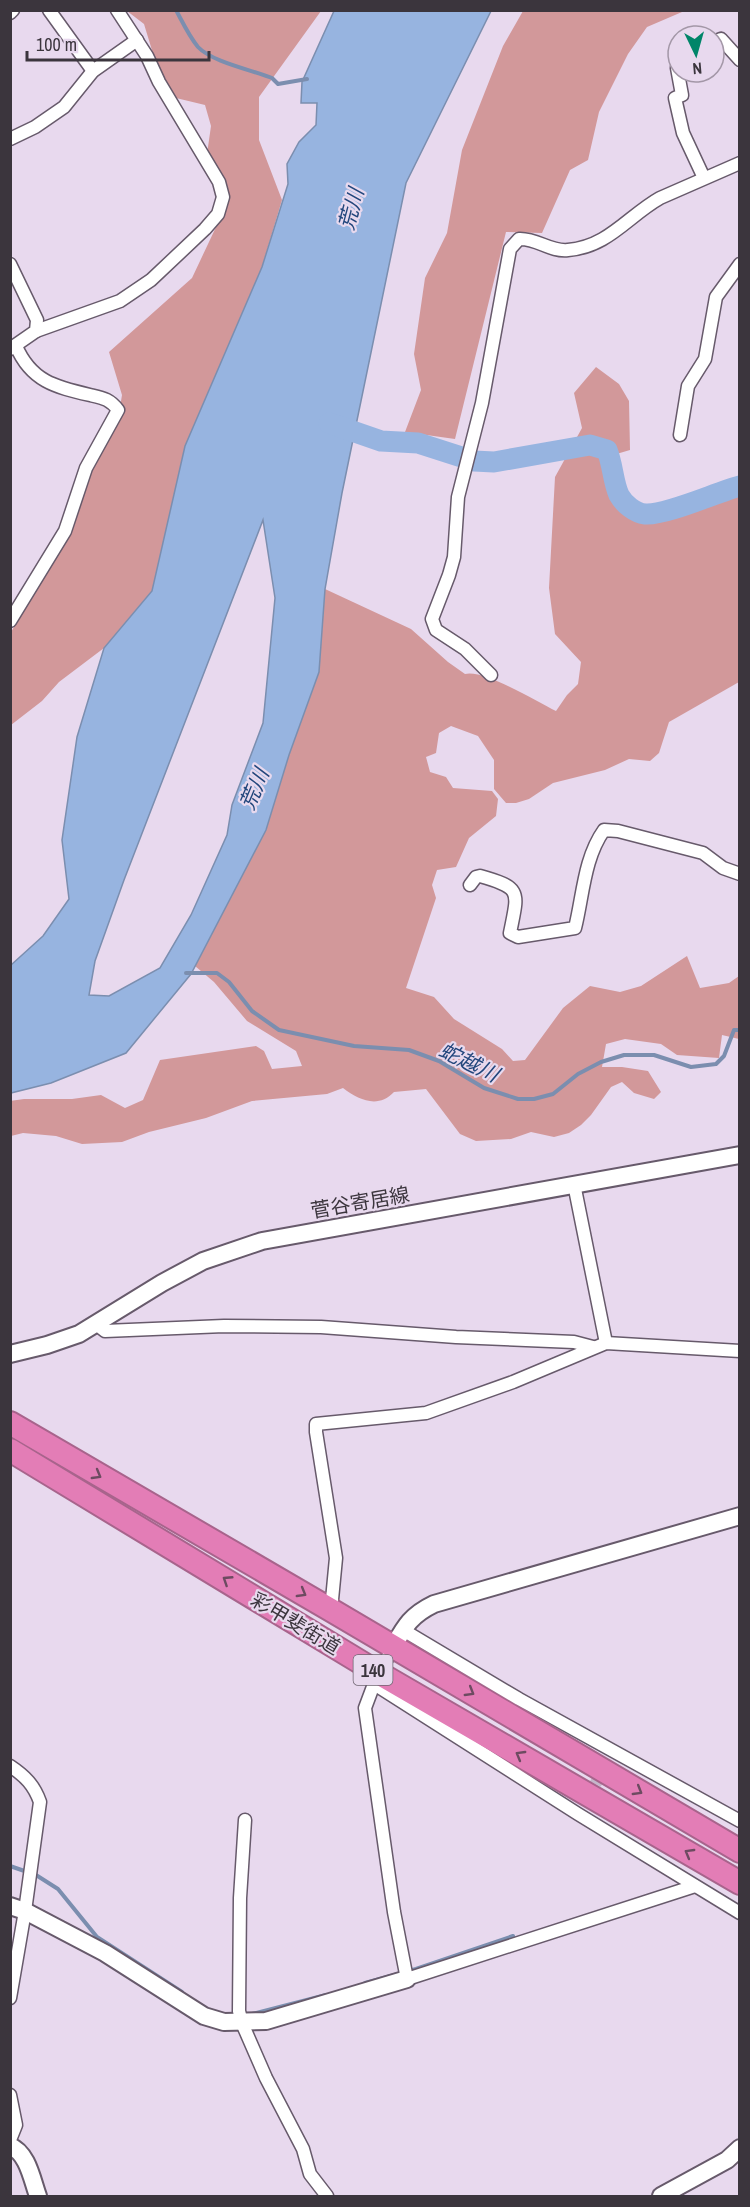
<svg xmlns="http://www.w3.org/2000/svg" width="750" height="2207" font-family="'Archivo Narrow','Noto Sans JP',sans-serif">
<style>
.forest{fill:#d2989a}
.water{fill:#97b4e0;stroke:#7b8eaf;stroke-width:1.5;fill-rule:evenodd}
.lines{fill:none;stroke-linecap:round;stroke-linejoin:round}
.stream{stroke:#7b8eaf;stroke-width:4}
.river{stroke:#97b4e0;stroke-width:21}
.street-tunnel{stroke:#c5b8cb;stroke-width:12;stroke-dasharray:12 6;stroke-linecap:butt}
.street-casing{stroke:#675a6b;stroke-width:15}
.secondary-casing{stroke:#675a6b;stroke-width:20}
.highway-casing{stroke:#a8648c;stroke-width:26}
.street{stroke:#fff;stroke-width:12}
.secondary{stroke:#fff;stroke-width:16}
.highway{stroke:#e37db6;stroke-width:22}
.oneway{stroke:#6d4b61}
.labels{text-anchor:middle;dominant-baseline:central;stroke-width:4.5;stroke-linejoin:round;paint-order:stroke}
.shield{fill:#e8d9ee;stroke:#6f6672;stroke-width:1.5}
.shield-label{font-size:18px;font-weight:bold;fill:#3b353d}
.street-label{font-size:20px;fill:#3b353d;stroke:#e8d9ee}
.water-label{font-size:21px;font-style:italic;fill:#22467c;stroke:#e8d9ee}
</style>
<rect width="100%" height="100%" fill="#e8d9ee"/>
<!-- forest -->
<g class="forest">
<path d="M127,11H321L259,97V140L282,200L262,267L185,446L152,591L104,648L59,682L42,701L11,725V632L70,536L85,487L100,453L117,425L122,395L109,352L192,278L225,208L228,188L207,154L211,126L205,105L176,98L158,70L144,24Z"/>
<path d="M523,11L682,12L647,27L628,54L599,112L588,160L570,170L542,233L506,232L455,439L405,432L421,390L414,354L425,278L447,233L462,150L503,46Z"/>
<path d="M596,367L619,384L629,401L630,450L613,455C611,477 609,507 636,515C645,518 654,515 664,519L739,490V682L669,722L659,753L650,761L629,759L605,770L553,783L529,799L516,803H506L494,789V760L478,736L451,726L439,733L436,753L426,757L430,772L446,777L453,788L492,791L498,799L496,816L469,838L456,867L437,870L432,885L436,898L406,988L434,997L454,1019L502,1049L513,1061L525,1060L563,1008L590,986L620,992L641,986L687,956L700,988L729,983L739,976V1039L722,1035L719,1058L677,1055L661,1044L625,1039L606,1044L602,1067H622L648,1071L661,1092L654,1099L634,1093L622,1082L611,1087L591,1115L581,1125L569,1133L554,1137L531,1132L511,1139L476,1141L460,1134L426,1089L394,1092C378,1109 359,1100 343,1088L327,1094L252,1101L206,1118L149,1132L122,1142L82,1144L56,1136L23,1133L11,1136L10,1101L24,1099H72L101,1095L125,1108L143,1100L160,1060L256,1046L264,1051L272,1069L302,1066L296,1051L247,1021L214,982L195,966L266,830L289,755L319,672L325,589L411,629L448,662L465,674C484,669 537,702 556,711L567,695L578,684L581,662L555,634L549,588L555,477L582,428L574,393Z"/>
</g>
<!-- water -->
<path class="water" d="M334,11H491L406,183L342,493L325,589L319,672L289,755L266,830L191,974L126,1053L51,1083L11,1093V965L43,936L69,899L62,840L77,737L104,648L152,591L185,446L262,267L288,184L287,164L299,142L316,125L317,103H301L302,82ZM263,520L275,598L263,723L232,805L227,835L191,915L160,968L109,996L89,995L95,961L124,880Z"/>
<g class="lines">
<!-- stream -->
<g class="stream">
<path d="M176,10C183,23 189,36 198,47C212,62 252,70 272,78L278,84L307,79"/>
<path d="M186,973H217L229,982L252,1011L279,1030L354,1046L409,1050L439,1061L484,1088L518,1099H534L553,1094L578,1074L601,1062L624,1055H654L691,1067L716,1064L724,1056L734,1030H740"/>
<path d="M10,1866L36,1875L58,1889L97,1937L182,1992"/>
<path d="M365,1983L416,1969L513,1936"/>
<path d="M252,2014L326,1995"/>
</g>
<!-- river -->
<path class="river" d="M329,423L381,441L418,443L474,461L494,462L590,445L607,450C613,465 613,482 619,495C624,504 635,513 645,514C665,516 717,492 740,486"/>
<!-- street-tunnel -->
<path class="street-tunnel" d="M587,1800L608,1760"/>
<!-- street casing -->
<g class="street-casing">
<g id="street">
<path d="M49,10L93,71"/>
<path d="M10,13L13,10"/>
<path d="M714,42L721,39L740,60"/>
<path d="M678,61L677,68L682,95L675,98L683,133L704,178"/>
<path d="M10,139L35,127L64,107L93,71L137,40"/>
<path d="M10,264L37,320L36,331L10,349"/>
<path d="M36,331L120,301L151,280L205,229L218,214L223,197L219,182L159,82L147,56L117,10"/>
<path d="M680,435L688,386L705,359L716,297L740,264"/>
<path d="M10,621L65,531L86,468L118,410C110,399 103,398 90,395C55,387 31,381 16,346"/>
<path d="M491,675L465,649L436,630L432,619L449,575L454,557L458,497L482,403L510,249L519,239C537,238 550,252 568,250C608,247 628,216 660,198L740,163"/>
<path d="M470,885L476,877L480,876C523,888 518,892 510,933L518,937L575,928C583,896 584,858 604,830L618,831L703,853L723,868L740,874"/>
<path d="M574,1184L606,1343"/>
<path d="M96,1324L105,1331L224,1326L321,1327L456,1337L574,1342L593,1347"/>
<path d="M331,1610L336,1558L316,1432V1424L426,1413L513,1382L606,1343L740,1351"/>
<path d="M403,1630L519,1699L740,1821"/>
<path d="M393,1647L374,1684L365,1708L394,1912L407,1979L695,1886"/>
<path d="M374,1684L578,1814L740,1913"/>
<path d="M10,1766C25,1776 34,1785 40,1802L25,1911L10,1998"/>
<path d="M245,1820L240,1898L239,2011L242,2023L266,2078L303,2149L310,2174L327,2196"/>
<path d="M10,2095L16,2125L10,2140"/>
</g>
</g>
<!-- secondary casing -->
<g class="secondary-casing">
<g id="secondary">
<path d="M10,1354L47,1345L79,1334L162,1283L203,1261L262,1241L740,1155"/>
<path d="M393,1647C405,1626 411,1615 434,1604L740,1516"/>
<path d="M10,1906L25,1911L105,1953L204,2016L224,2022L266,2021L407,1979"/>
<path d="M10,2146C28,2153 32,2180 38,2196"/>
<path d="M661,2196L727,2160L740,2148"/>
</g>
</g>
<!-- highway casing -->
<g class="highway-casing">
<g id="highway">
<path d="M10,1423L331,1610L740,1851"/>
<path d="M10,1450L380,1674L740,1883"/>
</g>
</g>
<!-- street -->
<use href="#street" class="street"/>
<!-- secondary -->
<use href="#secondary" class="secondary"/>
<!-- highway -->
<use href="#highway" class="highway"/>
</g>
<!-- one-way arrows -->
<defs><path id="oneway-chevron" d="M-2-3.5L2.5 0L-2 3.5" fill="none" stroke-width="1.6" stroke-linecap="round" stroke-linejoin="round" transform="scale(1.5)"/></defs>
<g class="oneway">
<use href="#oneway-chevron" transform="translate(97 1475) rotate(30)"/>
<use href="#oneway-chevron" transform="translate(227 1580) rotate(-147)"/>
<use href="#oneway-chevron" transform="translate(302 1593) rotate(30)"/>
<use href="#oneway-chevron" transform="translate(470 1692) rotate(31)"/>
<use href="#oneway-chevron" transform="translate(520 1755) rotate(-150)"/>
<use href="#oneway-chevron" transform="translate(638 1791) rotate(31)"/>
<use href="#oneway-chevron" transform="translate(689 1853) rotate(-150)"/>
</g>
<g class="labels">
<!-- shield labels -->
<rect class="shield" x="353.5" y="1655" width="39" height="30" rx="4.5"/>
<g class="shield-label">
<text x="373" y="1670">140</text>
</g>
<!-- street labels -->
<g class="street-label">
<text transform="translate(360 1202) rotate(-10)">菅谷寄居線</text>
<text transform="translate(296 1623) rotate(31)">彩甲斐街道</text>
</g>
<!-- water labels -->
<g class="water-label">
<text transform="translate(351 209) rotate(-75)">荒川</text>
<text transform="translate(254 789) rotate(-67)">荒川</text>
<text transform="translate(469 1062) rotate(26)">蛇越川</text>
</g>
</g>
<!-- border -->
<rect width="750" height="2207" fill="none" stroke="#3b353d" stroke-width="24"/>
<!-- north arrow -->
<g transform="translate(696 54) rotate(175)"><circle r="28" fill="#e8d9ee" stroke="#a397a7" stroke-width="1.5"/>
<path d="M0-4.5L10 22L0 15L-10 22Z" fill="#008569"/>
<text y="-9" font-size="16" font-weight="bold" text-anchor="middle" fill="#3b353d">N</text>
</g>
<!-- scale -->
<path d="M27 51v9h182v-9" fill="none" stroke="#3b353d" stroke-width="3"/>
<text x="36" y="51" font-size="18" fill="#3b353d" stroke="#e8d9ee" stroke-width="4.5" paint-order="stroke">100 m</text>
</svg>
